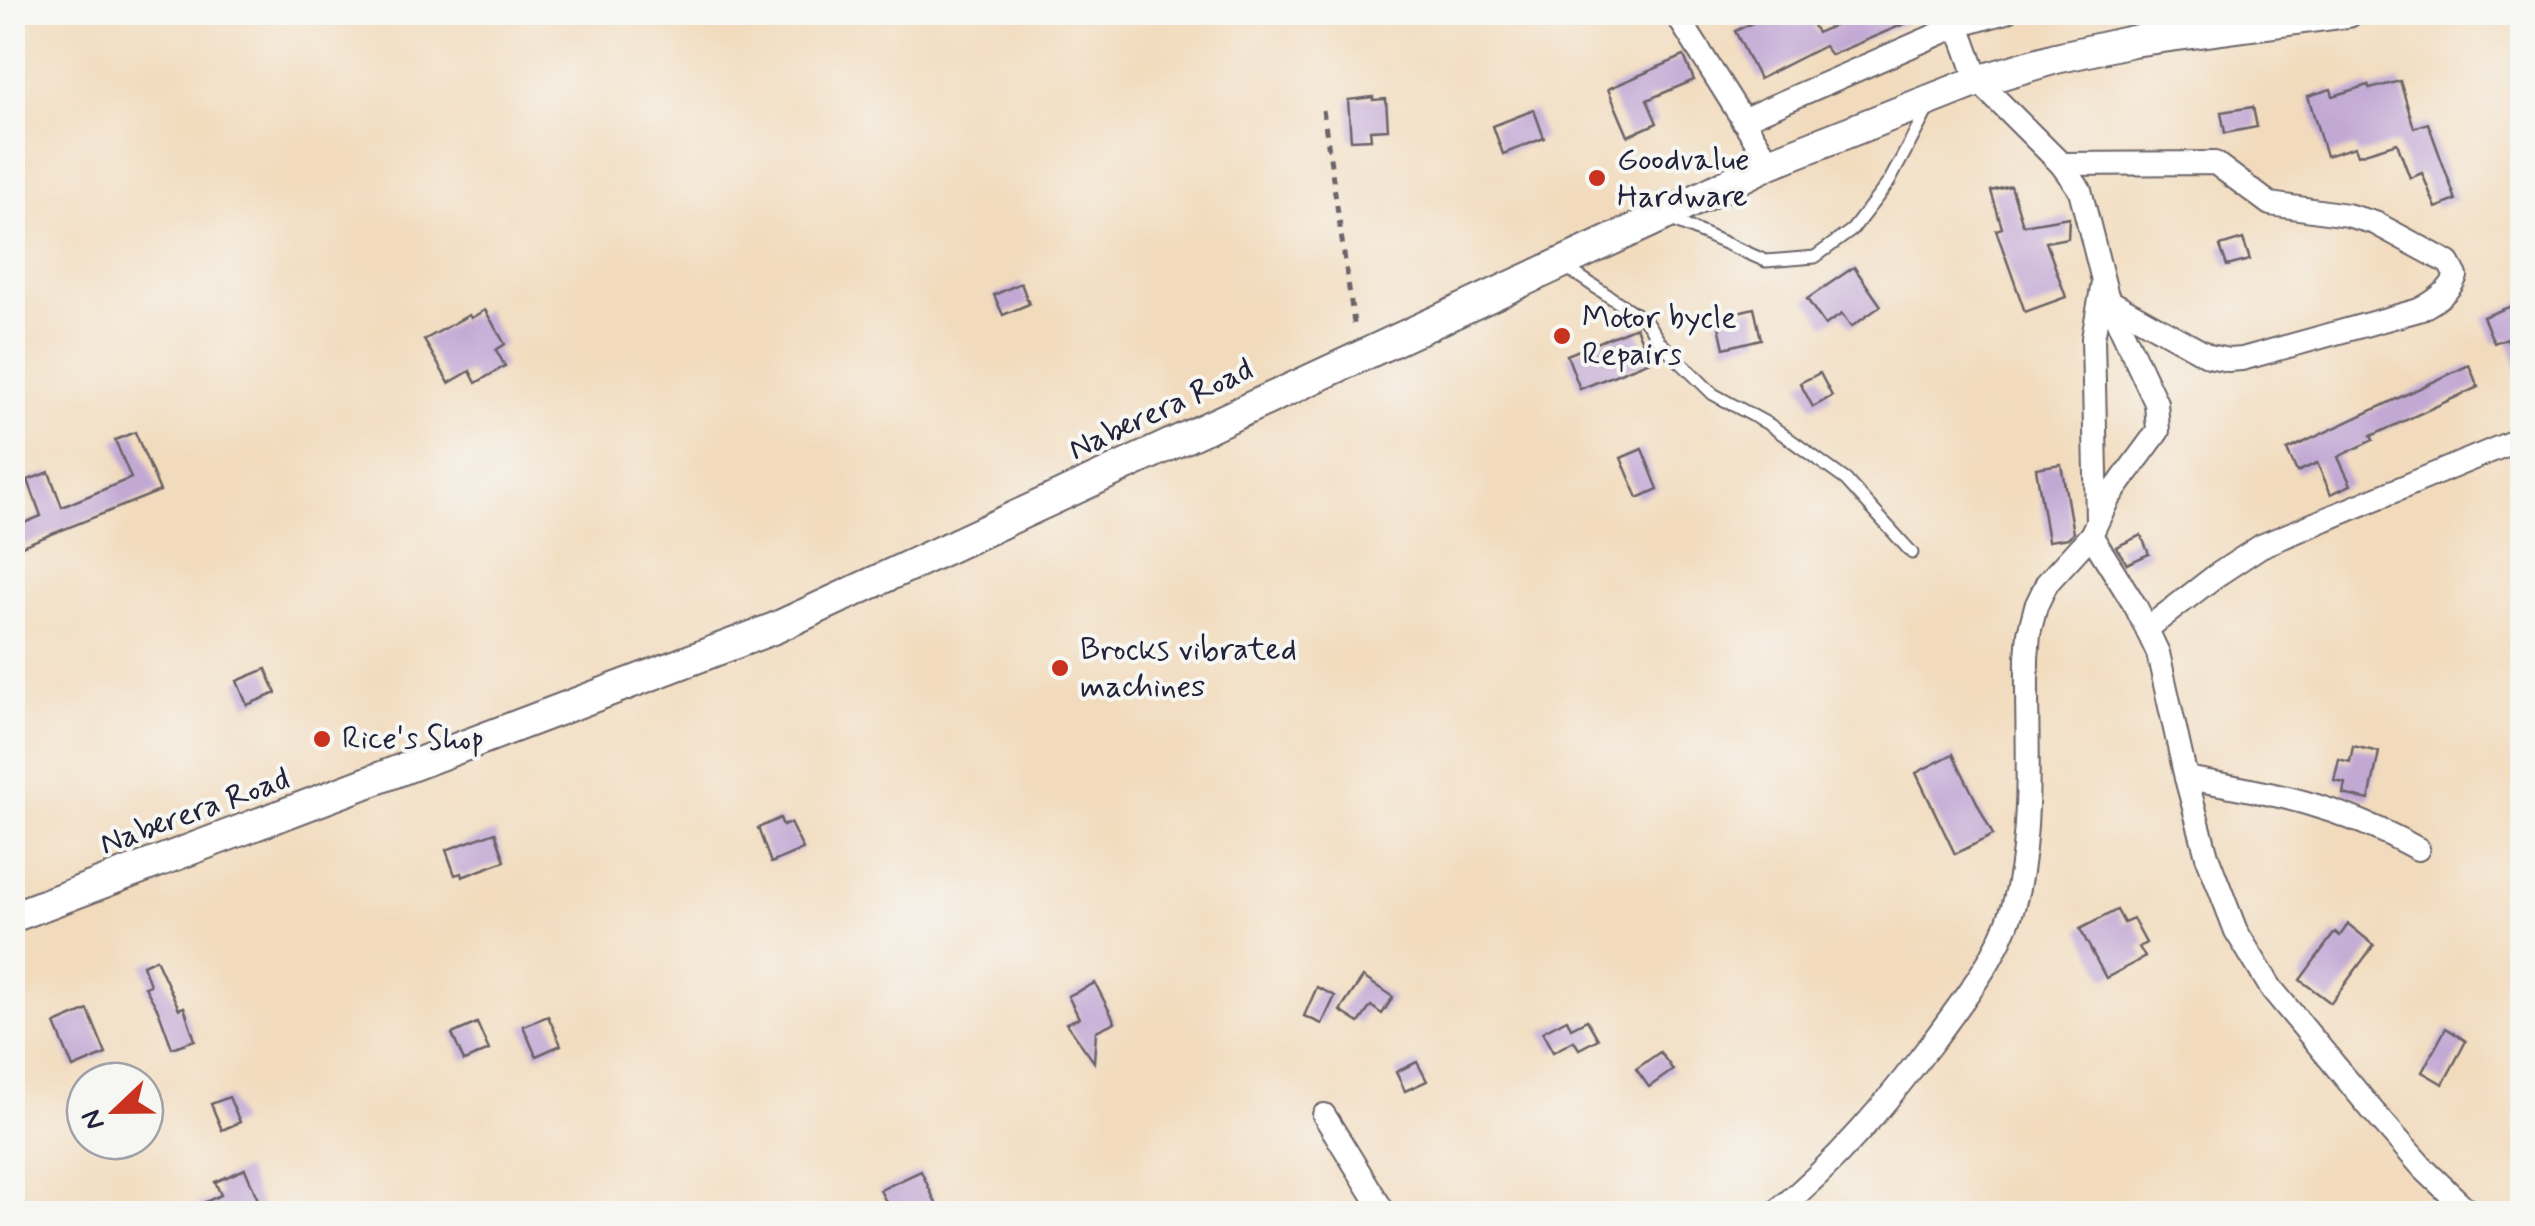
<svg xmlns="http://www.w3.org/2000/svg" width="2535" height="1226" font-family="Mynerve,sans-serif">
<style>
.building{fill:#c2a9d4}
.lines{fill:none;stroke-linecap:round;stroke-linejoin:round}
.service-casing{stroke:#6b6368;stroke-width:15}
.minor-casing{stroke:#6b6368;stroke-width:26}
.tertiary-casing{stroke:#6b6368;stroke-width:34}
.path{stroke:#6b6368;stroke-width:5;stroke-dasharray:8 8;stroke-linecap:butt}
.service{stroke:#fff;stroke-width:11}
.minor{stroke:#fff;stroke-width:22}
.tertiary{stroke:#fff;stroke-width:30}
.poi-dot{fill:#c8321e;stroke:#f6f6f2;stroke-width:4}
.labels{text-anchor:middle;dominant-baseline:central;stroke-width:8;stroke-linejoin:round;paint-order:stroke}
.poi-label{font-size:32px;fill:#22223b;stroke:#f6f6f2;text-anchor:start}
.street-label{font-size:32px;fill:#22223b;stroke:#f6f6f2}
</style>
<rect width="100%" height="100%" fill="#f6f6f2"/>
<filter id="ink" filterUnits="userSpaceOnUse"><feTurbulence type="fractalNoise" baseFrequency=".01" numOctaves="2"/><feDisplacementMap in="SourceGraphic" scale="20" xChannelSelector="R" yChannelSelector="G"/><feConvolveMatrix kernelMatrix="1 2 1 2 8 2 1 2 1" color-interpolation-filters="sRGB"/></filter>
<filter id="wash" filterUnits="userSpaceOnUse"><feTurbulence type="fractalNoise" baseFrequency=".0048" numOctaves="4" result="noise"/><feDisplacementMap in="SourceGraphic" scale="40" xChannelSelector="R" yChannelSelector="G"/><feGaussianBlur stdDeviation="2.25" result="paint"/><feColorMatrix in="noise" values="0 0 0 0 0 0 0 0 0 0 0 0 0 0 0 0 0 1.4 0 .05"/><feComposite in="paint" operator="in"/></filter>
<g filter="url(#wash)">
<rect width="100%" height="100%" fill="#f2dbbd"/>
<g id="blocks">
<!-- building -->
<g class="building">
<path d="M1775,12H1806L1817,33L1865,12L1930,13L1831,55L1824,46L1759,79L1735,31Z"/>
<path d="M1684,56L1694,80L1647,100L1657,123L1628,136L1608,89Z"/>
<path d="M2400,81L2414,128L2428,123L2456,200L2436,208L2422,173L2410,178L2397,143L2358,155L2355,147L2326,156L2308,96L2331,89L2333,96L2368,85L2370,89Z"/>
<path d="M1373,97V100L1386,99L1388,129L1370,130L1371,139L1351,140L1348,100Z"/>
<path d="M2253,107L2257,127L2225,133L2221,112Z"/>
<path d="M1534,110L1544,138L1503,154L1493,126Z"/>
<path d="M2011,186L2023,225L2069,217L2068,238L2046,242L2066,297L2025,312L1996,230L2002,228L1991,191Z"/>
<path d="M2243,239L2250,260L2227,266L2220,246Z"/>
<path d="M1854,267L1881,306L1851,327L1842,314L1825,325L1807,299Z"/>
<path d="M1021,283L1029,304L1003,315L994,295Z"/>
<path d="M2522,302V372L2520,373L2507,338L2494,343L2483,317Z"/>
<path d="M1754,308L1761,339L1724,348L1717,317Z"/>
<path d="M485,310L505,344L496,350L505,366L476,383L470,371L449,383L424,340L469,315L471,318Z"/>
<path d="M1636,327L1650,361L1580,389L1567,355Z"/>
<path d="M2469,365L2478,387L2371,436L2373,440L2338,457L2351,485L2331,494L2317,463L2297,472L2287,450Z"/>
<path d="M1820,373L1832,396L1813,407L1800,383Z"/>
<path d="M135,432L160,491L12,550V528L41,516L28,480L49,472L62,507L131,478L115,440Z"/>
<path d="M1642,449L1658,489L1638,498L1621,458Z"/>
<path d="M2061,464L2073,533L2068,538L2048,541L2036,468Z"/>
<path d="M2141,535L2149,554L2127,564L2116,547Z"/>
<path d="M266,669L276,693L247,705L237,681Z"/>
<path d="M2353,746L2379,752L2369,800L2343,794L2345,783L2334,781L2339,759L2350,762Z"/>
<path d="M1953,754L1993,835L1955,854L1916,773Z"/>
<path d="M780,818L783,826L790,823L803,849L771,863L758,828Z"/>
<path d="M495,832L505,861L462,877L461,873L455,875L446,850Z"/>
<path d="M2117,910L2124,923L2133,919L2146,943L2139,947L2145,957L2106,978L2080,929Z"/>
<path d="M2348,924L2374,945L2331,1003L2300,980L2335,932L2340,936Z"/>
<path d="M156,959L179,1009L184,1007L195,1040L172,1048L159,1012L145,987L150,985L143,965Z"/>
<path d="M1363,977L1393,997L1382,1014L1371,1006L1359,1023L1340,1011Z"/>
<path d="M1095,983L1115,1022L1096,1031L1094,1062L1066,1023L1079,1018L1068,996Z"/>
<path d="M1317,987L1335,996L1322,1024L1304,1016Z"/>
<path d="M88,1010L106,1054L73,1068L55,1024Z"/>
<path d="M548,1016L561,1045L536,1056L523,1026Z"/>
<path d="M1567,1019L1571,1028L1587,1020L1598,1039L1579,1049L1574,1041L1553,1052L1542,1032Z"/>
<path d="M477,1023L489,1050L464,1061L452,1034Z"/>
<path d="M2446,1028L2466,1041L2443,1084L2422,1072Z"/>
<path d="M1660,1052L1673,1070L1649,1087L1636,1069Z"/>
<path d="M1417,1062L1427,1081L1405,1091L1396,1072Z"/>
<path d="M229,1097L240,1122L222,1130L211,1104Z"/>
<path d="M245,1169L264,1214H179L221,1195L215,1182Z"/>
<path d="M921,1171L941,1214H892L880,1190Z"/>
</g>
</g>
</g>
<g filter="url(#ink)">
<use href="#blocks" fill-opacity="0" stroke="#6b6368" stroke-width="2.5"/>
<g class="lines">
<!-- service casing -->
<g class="service-casing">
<g id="service">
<path d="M1667,218L1766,261L1815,257L1852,230L1889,182L1928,109"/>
<path d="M1564,266L1646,321L1659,341L1713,394L1770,425L1846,480L1912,553"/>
</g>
</g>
<!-- minor casing -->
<g class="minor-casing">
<g id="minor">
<path d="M1675,12L1770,163"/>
<path d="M1742,120L1957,26L2006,12"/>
<path d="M2061,164L2215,163L2270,204L2347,215L2375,223L2449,263L2456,276C2450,292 2434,302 2419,310L2242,359L2228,360L2209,356L2108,300"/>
<path d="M2097,520L2093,338L2103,283"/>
<path d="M2091,535L2136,607L2158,653L2186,778L2207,856L2236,931L2271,988L2372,1110L2423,1168L2471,1214"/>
<path d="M2148,628L2214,577L2261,546L2522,438"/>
<path d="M2186,778C2274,793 2338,805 2418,849"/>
<path d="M1324,1115L1385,1214"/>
<path d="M1774,1214C1838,1161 1884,1106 1934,1040C1969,992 2006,947 2018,888C2033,814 2026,733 2027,658L2029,633L2036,606L2047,583L2091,535L2108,499L2158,431L2156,403L2108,300L2080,190L2061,164L1978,81L1953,12"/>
</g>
</g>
<!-- tertiary casing -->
<g class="tertiary-casing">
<path id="tertiary" d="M12,917L775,628L1663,216L1770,163L1978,81L2056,58L2133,41L2348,12"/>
</g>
<!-- path -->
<path class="path" d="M1323,110L1355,330"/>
<!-- service -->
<use href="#service" class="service"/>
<!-- minor -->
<use href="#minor" class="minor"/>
<!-- tertiary -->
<use href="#tertiary" class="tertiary"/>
</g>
</g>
<!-- markers -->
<g class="poi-dot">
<circle cx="1597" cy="178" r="10"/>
<circle cx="1562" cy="336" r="10"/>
<circle cx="1060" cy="668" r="10"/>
<circle cx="322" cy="739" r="10"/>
</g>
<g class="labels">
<!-- poi labels -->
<g class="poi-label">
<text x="1617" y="160">Goodvalue<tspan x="1617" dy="37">Hardware</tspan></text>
<text x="1582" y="318">Motor bycle<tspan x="1582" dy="37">Repairs</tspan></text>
<text x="1080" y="650">Brocks vibrated<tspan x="1080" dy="37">machines</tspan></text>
<text x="342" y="739">Rice's Shop</text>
</g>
<!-- street labels -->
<g class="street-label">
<text transform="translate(1161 410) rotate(-25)">Naberera Road</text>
<text transform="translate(195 812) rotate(-20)">Naberera Road</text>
</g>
</g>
<!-- margin -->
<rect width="2535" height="1226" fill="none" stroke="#f6f6f2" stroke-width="50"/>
<!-- north arrow -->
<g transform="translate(115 1111) rotate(248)"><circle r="48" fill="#f6f6f2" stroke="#a1a1a9" stroke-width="2.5"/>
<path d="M0-8L18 38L0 25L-18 38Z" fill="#c8321e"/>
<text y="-15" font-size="28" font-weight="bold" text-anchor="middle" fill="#22223b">N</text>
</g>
</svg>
